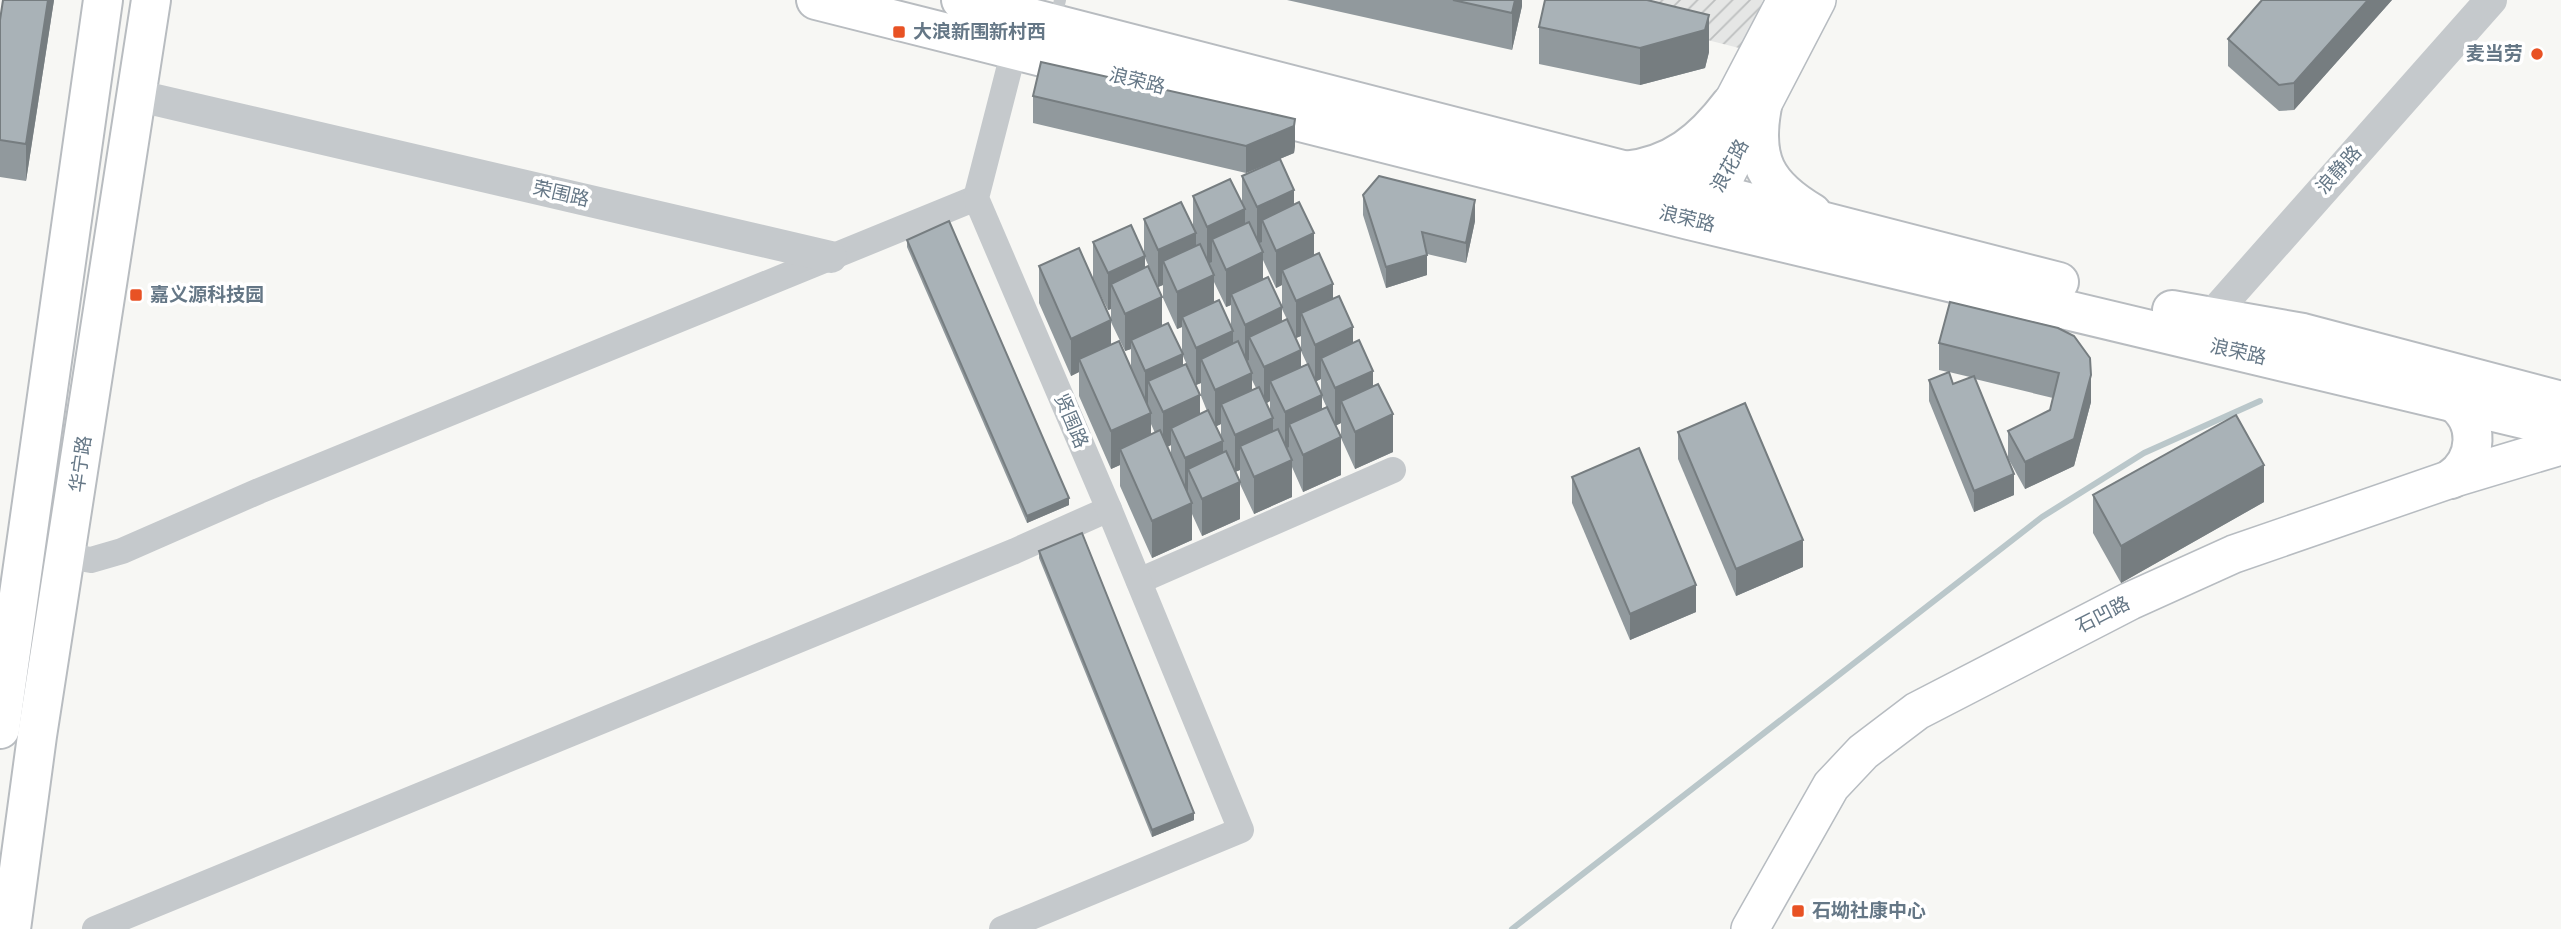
<svg xmlns="http://www.w3.org/2000/svg" width="2561" height="929" font-family="Signika,'Noto Sans SC',sans-serif">
<style>
.industrial{fill:url(#industrial-furrows)}
.lines{fill:none;stroke-linecap:round;stroke-linejoin:round}
.stream{stroke:#bac7ca;stroke-width:6}
.secondary-casing{stroke:#b7bcc1;stroke-width:40}
.primary-casing{stroke:#b8bcc0;stroke-width:42}
.service{stroke:#c5c9cc;stroke-width:12}
.minor{stroke:#c5c9cc;stroke-width:26}
.tertiary{stroke:#c5c9cc;stroke-width:32}
.secondary{stroke:#fff;stroke-width:37}
.primary{stroke:#fff;stroke-width:38}
.wall{fill:#91999d;fill-rule:evenodd}
.shaded-wall{fill:#767d80}
.building{fill:#a9b2b7;stroke:#767d80;stroke-width:2}
.poi-dot{fill:#e85224;stroke:#fff;stroke-width:2.5}
.labels{text-anchor:middle;dominant-baseline:central;stroke-width:7;stroke-linejoin:round;paint-order:stroke}
.poi-label{font-size:19px;font-weight:bold;fill:#657786;stroke:#fff;text-anchor:start}
.street-label{font-size:19px;fill:#657786;stroke:#fff}
</style>
<defs>
<pattern id="industrial-furrows" width="10" height="10" patternUnits="userSpaceOnUse" patternTransform="scale(1.75)"><rect width="10" height="10" fill="#e5e6e5"/><path d="M-1 1l2-2M0 10L10 0M9 11l2-2" fill="none" stroke="#bdbfbf"/></pattern>
</defs>
<rect width="100%" height="100%" fill="#f7f7f4"/>
<!-- industrial -->
<path class="industrial" d="M1549,0H1763L1743,49Z"/>
<g class="lines">
<!-- stream -->
<path class="stream" d="M1512,929L2042,517L2144,453L2260,401"/>
<!-- secondary casing -->
<g class="secondary-casing">
<g id="secondary">
<path d="M1695,214L1715,196L1817,0"/>
<path d="M1688,216L1687,189L1786,0"/>
<path d="M1750,929L1831,786L1863,752L1917,711L2130,601L2234,554L2451,479L2561,446"/>
</g>
</g>
<!-- primary casing -->
<g class="primary-casing">
<g id="primary">
<path d="M816,0L1689,220L2561,428"/>
<path d="M961,0L2059,282"/>
<path d="M1762,106C1752,159 1765,185 1812,213"/>
<path d="M1625,171C1673,166 1703,141 1731,104"/>
<path d="M2172,310L2303,333L2561,401"/>
<path d="M2451,479C2478,460 2481,421 2452,401"/>
<path d="M0,729L103,0"/>
<path d="M11,929L37,736L151,0"/>
</g>
</g>
<!-- service -->
<path class="service" d="M1055,21L1060,0"/>
<!-- minor -->
<g class="minor">
<path d="M67,556L91,560L122,551L259,491L976,198"/>
<path d="M1139,581L1393,470"/>
<path d="M95,929L1015,551L1109,509"/>
<path d="M1002,929L1241,830L1109,509L976,198L1014,50L1029,41"/>
</g>
<!-- tertiary -->
<g class="tertiary">
<path d="M139,96L831,257"/>
<path d="M2197,332L2491,0"/>
</g>
<!-- secondary -->
<use href="#secondary" class="secondary"/>
<!-- primary -->
<use href="#primary" class="primary"/>
</g>
<!-- wall -->
<g class="wall">
<path d="M54,0L26,181L0,177V20Z"/>
<path d="M1287,0H1522V6L1512,50Z"/>
<path d="M2392,0L2294,110L2279,111L2228,66V39Z"/>
<path d="M1539,27L1709,52L1705,68L1640,85L1539,64Z"/>
<path d="M1033,96L1295,146L1294,153L1246,173L1033,123Z"/>
<path d="M1242,176L1294,205L1314,255L1373,386L1393,452L1355,469L1341,438V423L1335,426L1322,397V409L1341,475L1303,492L1292,467V497L1254,514L1240,484V470L1235,472L1240,519L1202,536L1192,514V540L1152,558L1120,486V465L1111,469L1079,396V372L1071,376L1039,303V266L1111,320V309L1108,310L1093,280V242L1144,254V219L1193,227V196L1242,205ZM1145,258L1158,287L1145,267ZM1263,260L1276,288L1282,285V306L1263,279ZM1214,282L1226,307L1231,305V325L1214,302ZM1163,285V298L1177,329L1182,327V352L1162,326L1158,287ZM1282,309L1296,338L1301,336V351L1307,364L1301,367L1282,321ZM1111,322L1125,351L1131,349V368L1111,345ZM1183,356L1196,385L1201,383V396L1207,411L1200,414L1183,365ZM1321,379V393L1316,381ZM1252,380L1256,388L1252,390ZM1270,401V413L1266,403ZM1151,424L1155,433L1151,434ZM1221,424V438L1216,426ZM1171,445V455L1167,447Z"/>
<path d="M1363,195L1475,221L1466,263L1427,254V275L1386,288L1363,215Z"/>
<path d="M907,240L1069,505L1027,523L907,247Z"/>
<path d="M2058,328L2091,402L2074,466L2025,489L2008,458V431L2050,410L2053,398L1975,379L2014,495L1974,512L1929,401V380L1948,372L1939,370V343ZM1949,372L1970,377L1953,384Z"/>
<path d="M1678,432L1803,567L1736,596L1678,459Z"/>
<path d="M1572,477L1696,612L1630,640L1572,503Z"/>
<path d="M2093,495L2264,502L2121,583L2093,533Z"/>
<path d="M1039,551L1194,820L1152,837L1039,558Z"/>
</g>
<!-- shaded-wall -->
<g class="shaded-wall">
<path d="M48,0H54L26,181V144Z"/>
<path d="M1515,0H1522V6L1512,50V13Z"/>
<path d="M2368,0H2392L2294,110V83Z"/>
<path d="M1709,15V52L1705,68L1640,85V48Z"/>
<path d="M1295,119V146L1294,153L1246,173V146Z"/>
<path d="M1294,190V227L1262,220V242L1257,244V207Z"/>
<path d="M1475,200V221L1466,263V243Z"/>
<path d="M1245,209V247L1212,239V262L1207,264V227Z"/>
<path d="M1196,233V270L1163,261V285L1158,287V250Z"/>
<path d="M1314,233V270H1282V285L1276,288V251Z"/>
<path d="M1263,252V289L1231,294V305L1226,307V270Z"/>
<path d="M1427,255V275L1386,288V267Z"/>
<path d="M1145,256V293L1111,284V309L1108,310V273Z"/>
<path d="M1214,275V312L1182,317V327L1177,329V292Z"/>
<path d="M1333,284V321L1301,313V336L1296,338V301Z"/>
<path d="M1162,297V334L1131,340V349L1125,351V314Z"/>
<path d="M1282,307V345L1249,337V360L1245,362V325Z"/>
<path d="M1111,320V358L1079,359V372L1071,376V339Z"/>
<path d="M1353,327V364L1321,358V379L1315,382V345Z"/>
<path d="M1233,331V368L1201,359V383L1196,385V348Z"/>
<path d="M1301,350V387L1270,381V401L1264,405V367Z"/>
<path d="M1183,354V391L1148,381V407L1145,408V371Z"/>
<path d="M1373,371V408L1341,401V423L1335,426V388Z"/>
<path d="M1252,373V410L1221,404V424L1215,427V390Z"/>
<path d="M2091,375V402L2074,466L2025,489V462Z"/>
<path d="M1200,395V432L1171,428V445L1163,449V412Z"/>
<path d="M1322,395V432L1289,424V447L1285,449V412Z"/>
<path d="M1151,413V450L1120,449V465L1111,469V431Z"/>
<path d="M1393,414V452L1355,469V432Z"/>
<path d="M1273,418V455L1240,446V470L1235,472V435Z"/>
<path d="M1341,437V475L1303,492V455Z"/>
<path d="M1223,441V478L1188,469V494L1185,496V458Z"/>
<path d="M1292,460V497L1254,514V477Z"/>
<path d="M2264,465V502L2121,583V546Z"/>
<path d="M2014,474V495L1974,512V491Z"/>
<path d="M1240,482V519L1202,536V499Z"/>
<path d="M1069,498V505L1027,523V516Z"/>
<path d="M1192,503V540L1152,558V521Z"/>
<path d="M1803,540V567L1736,596V569Z"/>
<path d="M1696,585V612L1630,640V614Z"/>
<path d="M1194,813V820L1152,837V830Z"/>
</g>
<!-- building -->
<g class="building">
<path d="M3,0H48L26,144L0,140V20Z"/>
<path d="M1453,0H1515L1512,13Z"/>
<path d="M1545,0H1647L1709,15L1705,30L1640,48L1539,27Z"/>
<path d="M2262,0H2368L2294,83L2279,85L2228,39Z"/>
<path d="M1041,62L1295,119L1294,126L1246,146L1033,96Z"/>
<path d="M1280,159L1294,190L1257,207L1242,176Z"/>
<path d="M1379,176L1475,200L1466,243L1422,232L1427,255L1386,267L1363,195Z"/>
<path d="M1230,179L1245,209L1207,227L1193,196Z"/>
<path d="M1181,202L1196,233L1158,250L1144,219Z"/>
<path d="M1299,202L1314,233L1276,251L1262,220Z"/>
<path d="M949,221L1069,498L1027,516L907,240Z"/>
<path d="M1249,222L1263,252L1226,270L1212,239Z"/>
<path d="M1131,225L1145,256L1108,273L1093,242Z"/>
<path d="M1200,244L1214,275L1177,292L1163,261Z"/>
<path d="M1079,248L1111,320L1071,339L1039,266Z"/>
<path d="M1319,253L1333,284L1296,301L1282,270Z"/>
<path d="M1148,266L1162,297L1125,314L1111,284Z"/>
<path d="M1268,277L1282,307L1245,325L1231,294Z"/>
<path d="M1339,296L1353,327L1315,345L1301,313Z"/>
<path d="M1219,300L1233,331L1196,348L1182,317Z"/>
<path d="M1950,302L2058,328L2074,336L2090,358L2091,375L2074,439L2025,462L2008,431L2050,410L2059,373L1939,343Z"/>
<path d="M1287,319L1301,350L1264,367L1249,337Z"/>
<path d="M1168,323L1183,354L1145,371L1131,340Z"/>
<path d="M1359,340L1373,371L1335,388L1321,358Z"/>
<path d="M1119,341L1151,413L1111,431L1079,359Z"/>
<path d="M1238,341L1252,373L1215,390L1201,359Z"/>
<path d="M1186,364L1200,395L1163,412L1148,381Z"/>
<path d="M1308,364L1322,395L1285,412L1270,381Z"/>
<path d="M1949,372L1953,384L1974,376L2014,474L1974,491L1929,380Z"/>
<path d="M1378,384L1393,414L1355,432L1341,401Z"/>
<path d="M1259,387L1273,418L1235,435L1221,404Z"/>
<path d="M1745,403L1803,540L1736,569L1678,432Z"/>
<path d="M1327,407L1341,437L1303,455L1289,424Z"/>
<path d="M1208,410L1223,441L1185,458L1171,428Z"/>
<path d="M2236,415L2264,465L2121,546L2093,495Z"/>
<path d="M1278,429L1292,460L1254,477L1240,446Z"/>
<path d="M1160,430L1192,503L1152,521L1120,449Z"/>
<path d="M1639,448L1696,585L1630,614L1572,477Z"/>
<path d="M1226,451L1240,482L1202,499L1188,469Z"/>
<path d="M1082,533L1194,813L1152,830L1039,551Z"/>
</g>
<!-- markers -->
<g class="poi-dot">
<rect x="892" y="25" width="14" height="14" rx="3.5"/>
<circle cx="2537" cy="54" r="7"/>
<rect x="129" y="288" width="14" height="14" rx="3.5"/>
<rect x="1791" y="904" width="14" height="14" rx="3.5"/>
</g>
<g class="labels">
<!-- poi labels -->
<g class="poi-label">
<text x="913" y="32">大浪新围新村西</text>
<text x="2523" y="54" text-anchor="end">麦当劳</text>
<text x="150" y="295">嘉义源科技园</text>
<text x="1812" y="911">石坳社康中心</text>
</g>
<!-- street labels -->
<g class="street-label">
<text transform="translate(1137 81) rotate(14)">浪荣路</text>
<text transform="translate(1730 166) rotate(-61)">浪花路</text>
<text transform="translate(2339 170) rotate(-48)">浪静路</text>
<text transform="translate(561 194) rotate(13)">荣围路</text>
<text transform="translate(1687 219) rotate(14)">浪荣路</text>
<text transform="translate(2238 352) rotate(13)">浪荣路</text>
<text transform="translate(1071 421) rotate(67)">贤围路</text>
<text transform="translate(81 464) rotate(-82)">华宁路</text>
<text transform="translate(2103 615) rotate(-27)">石凹路</text>
</g>
</g>
</svg>
